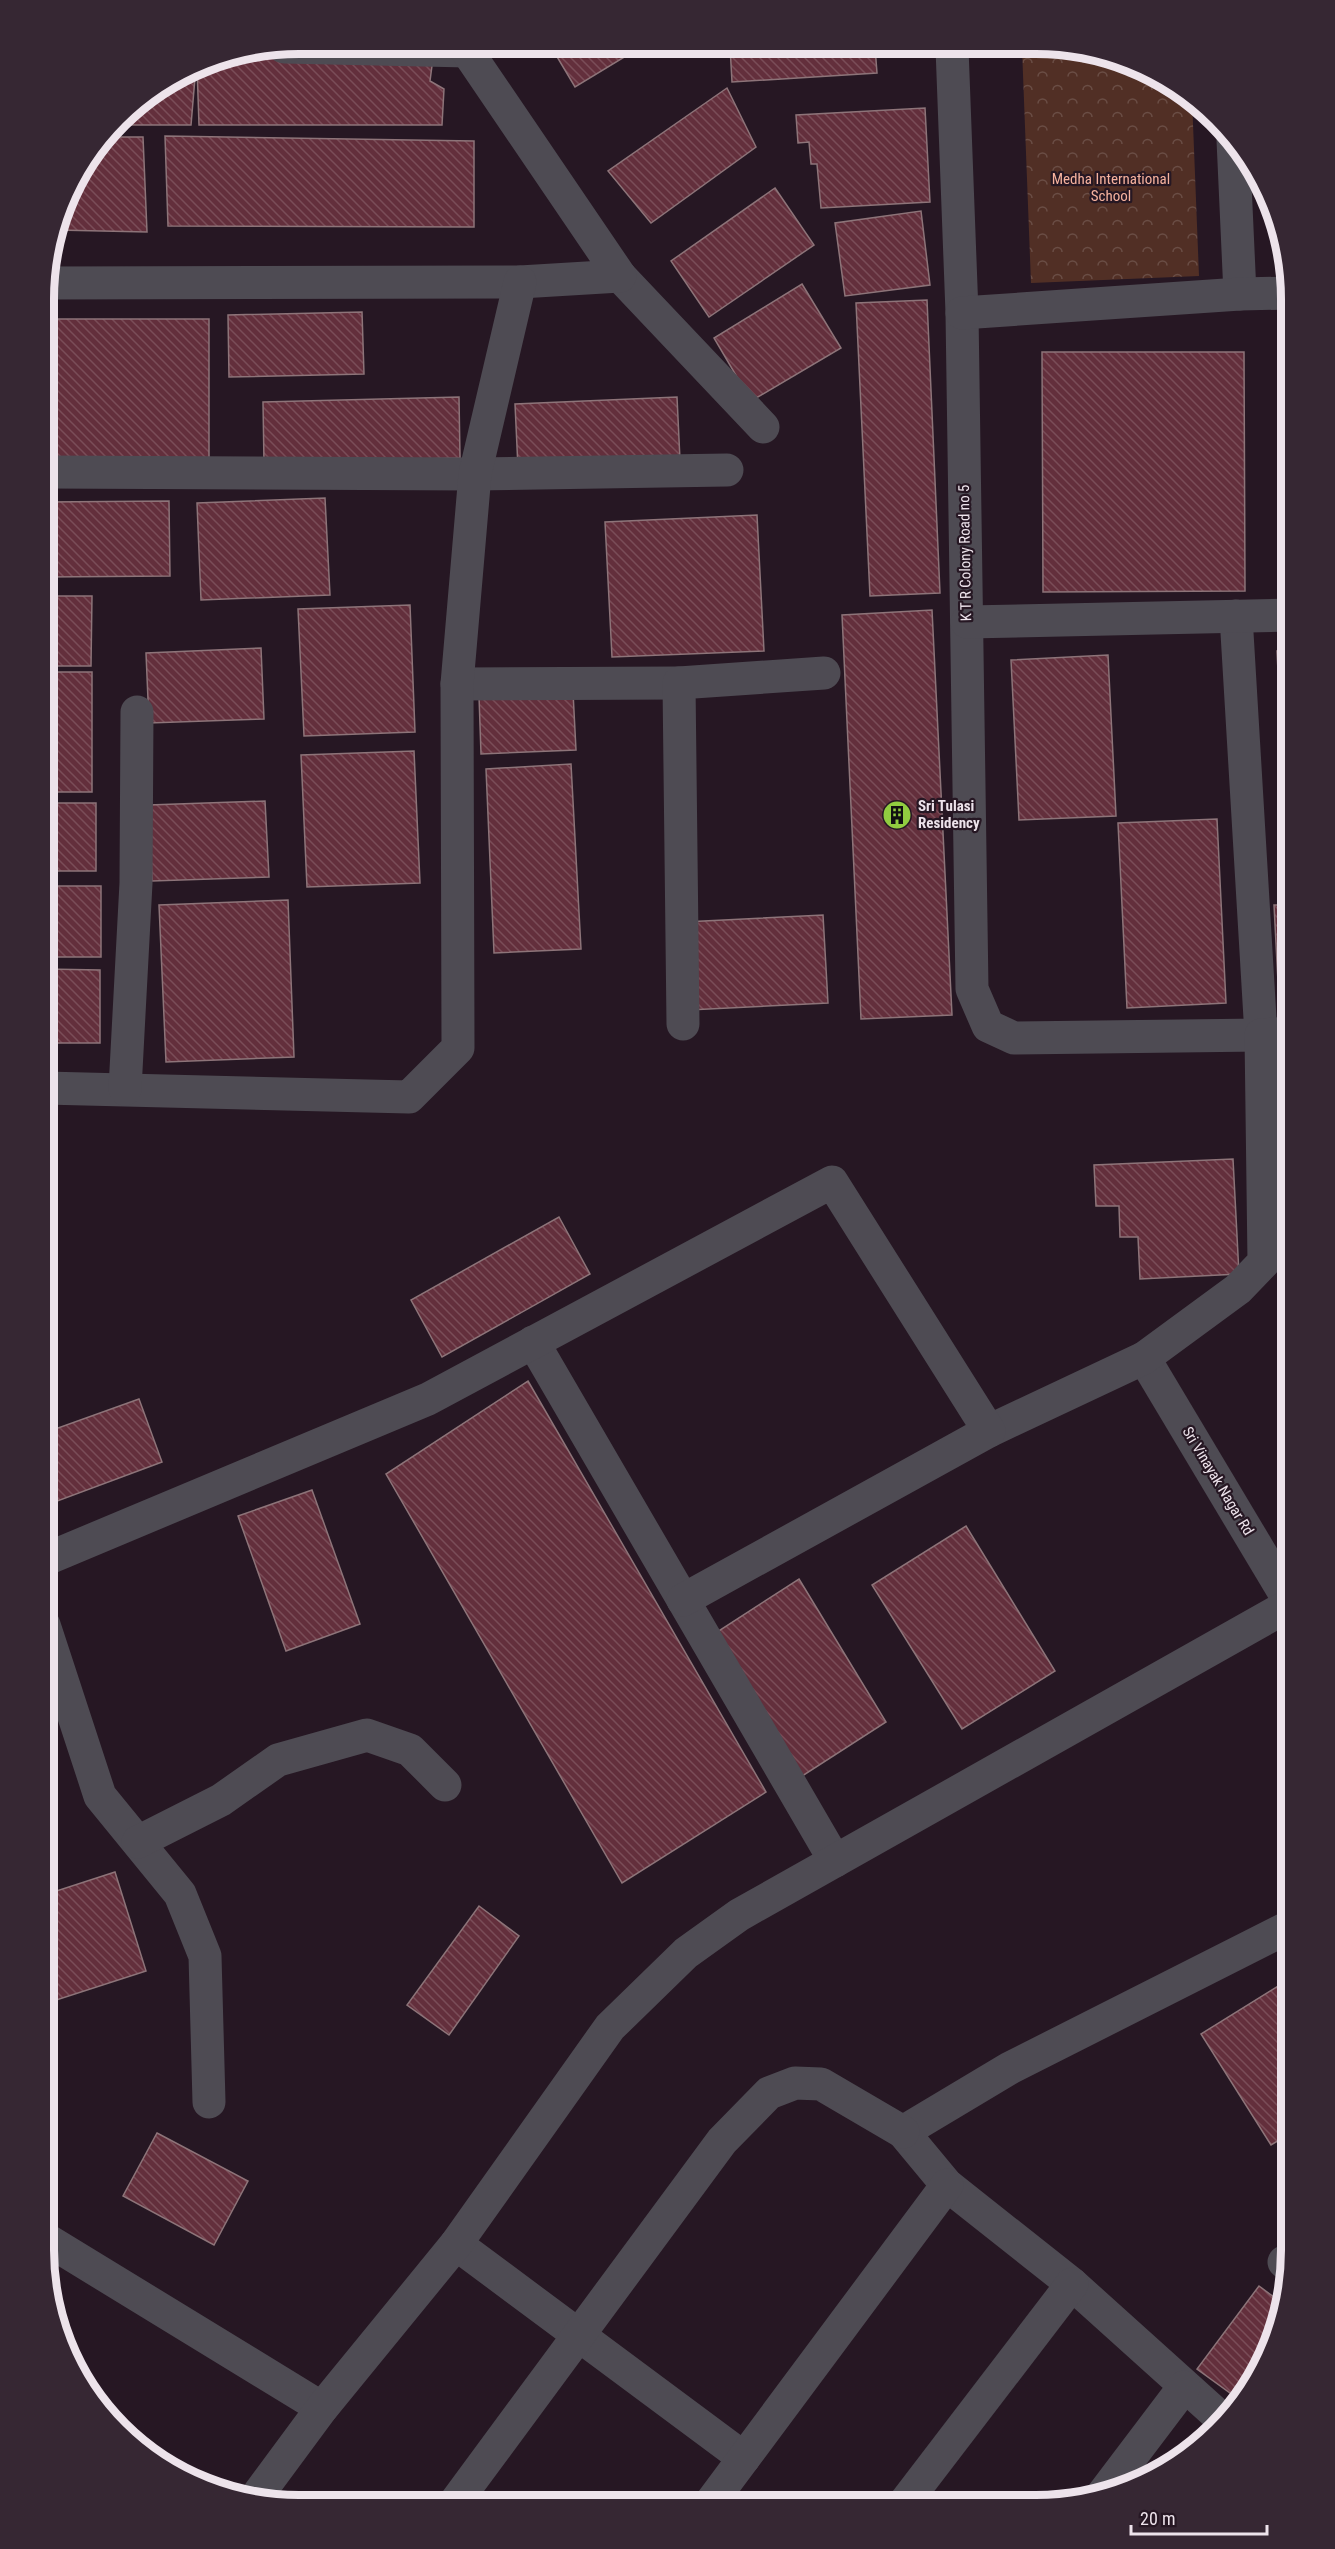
<svg xmlns="http://www.w3.org/2000/svg" width="1335" height="2549" font-family="'Roboto Condensed',sans-serif">
<style>
.park{fill:url(#park-crowns)}
.building{fill:url(#building-back-hatch);stroke:#8d7479;stroke-width:1.5}
.lines{fill:none;stroke-linecap:round;stroke-linejoin:round}
.street{stroke:#4e4b53;stroke-width:33}
.labels{text-anchor:middle;dominant-baseline:central;stroke-width:4.5;stroke-linejoin:round;paint-order:stroke}
.park-label{font-size:15px;fill:#f6b29e;stroke:#261723}
.street-label{font-size:15px;fill:#ede3eb;stroke:#261723}
.poi-label{font-size:15px;font-weight:bold;fill:#ede3eb;stroke:#261723;text-anchor:start}
.rim{fill:none;stroke:#ede3eb;stroke-width:8}
</style>
<defs>
<pattern id="park-crowns" width="20" height="18" patternUnits="userSpaceOnUse" patternTransform="scale(1.5)"><rect width="20" height="18" fill="#512f25"/><path d="M2 6a3 3 0 1 1 6 0M12 15a3 3 0 1 1 6 0" fill="none" stroke="#6a4d45"/></pattern>
<pattern id="building-back-hatch" width="6" height="6" patternUnits="userSpaceOnUse" patternTransform="scale(1.5)"><rect width="6" height="6" fill="#632f3c"/><path d="M-1 5l2 2M0 0l6 6M5-1l2 2" fill="none" stroke="#7a4d58"/></pattern>
</defs>
<rect width="100%" height="100%" fill="#261723"/>
<!-- park -->
<path class="park" d="M1022,48H1085L1148,70L1192,99L1199,276L1031,283Z"/>
<!-- building -->
<g class="building">
<path d="M550,45L627,46L631,53L575,87Z"/>
<path d="M730,46L875,47L877,73L732,82Z"/>
<path d="M247,54L433,58L430,81L444,89L442,125H199L197,66Z"/>
<path d="M196,66L191,125H117L130,107Z"/>
<path d="M727,88L756,147L651,223L608,171Z"/>
<path d="M925,108L930,202L821,208L817,164H811L809,142L798,143L796,115Z"/>
<path d="M165,136L474,141V227L168,226Z"/>
<path d="M108,137H143L147,232L57,230L70,186Z"/>
<path d="M775,188L814,245L709,317L671,261Z"/>
<path d="M921,211L930,285L845,296L835,223Z"/>
<path d="M802,284L841,348L751,401L714,338Z"/>
<path d="M927,300L940,593L870,596L856,303Z"/>
<path d="M362,312L364,374L229,377L228,315Z"/>
<path d="M46,319H209V460L45,459Z"/>
<path d="M1042,352H1244L1245,591L1043,592Z"/>
<path d="M459,397L460,458L264,463L263,402Z"/>
<path d="M677,397L680,460L518,468L515,404Z"/>
<path d="M325,498L330,595L201,600L197,503Z"/>
<path d="M169,501L170,576L45,577V502Z"/>
<path d="M757,515L764,651L612,657L605,522Z"/>
<path d="M45,596H92L91,666H45Z"/>
<path d="M410,605L415,732L304,736L298,609Z"/>
<path d="M932,610L952,1015L861,1019L842,615Z"/>
<path d="M261,648L264,719L149,723L146,653Z"/>
<path d="M1291,650V892H1289L1277,651Z"/>
<path d="M1108,655L1116,816L1019,820L1011,660Z"/>
<rect x="45" y="672" width="47" height="120"/>
<path d="M573,692L576,750L481,754L479,696Z"/>
<path d="M414,751L420,883L307,887L301,755Z"/>
<path d="M571,764L581,949L494,953L486,769Z"/>
<path d="M265,801L269,877L152,881L149,805Z"/>
<rect x="45" y="803" width="51" height="68"/>
<path d="M1217,819L1226,1003L1127,1008L1118,823Z"/>
<rect x="45" y="886" width="56" height="71"/>
<path d="M288,900L294,1057L166,1062L159,905Z"/>
<path d="M1274,905H1291V1000L1279,1001Z"/>
<path d="M823,915L828,1003L689,1010L684,922Z"/>
<path d="M45,969L100,970V1043H45Z"/>
<path d="M1233,1159L1239,1274L1140,1279L1138,1237H1120L1119,1206H1096L1094,1165Z"/>
<path d="M559,1217L590,1274L442,1357L411,1300Z"/>
<path d="M528,1381L766,1792L622,1883L386,1474Z"/>
<path d="M139,1399L162,1462L44,1506V1433Z"/>
<path d="M312,1490L360,1624L286,1651L238,1516Z"/>
<path d="M966,1526L1055,1671L962,1729L872,1585Z"/>
<path d="M799,1579L886,1722L796,1780L714,1634Z"/>
<path d="M44,1742L57,1781L44,1785Z"/>
<path d="M115,1872L146,1971L44,2004V1895Z"/>
<path d="M479,1906L519,1936L449,2035L407,2005Z"/>
<path d="M1291,1978V2133L1271,2145L1201,2034Z"/>
<path d="M157,2133L248,2181L214,2245L123,2196Z"/>
<path d="M1259,2286L1282,2303L1272,2347L1241,2401L1197,2369Z"/>
</g>
<g class="lines">
<!-- street -->
<g class="street">
<path d="M284,47L468,51L477,45"/>
<path d="M952,48L962,313L972,989L988,1026L1014,1038L1261,1035L1236,616"/>
<path d="M1233,140L1240,294"/>
<path d="M620,276L763,427"/>
<path d="M46,283L520,282L620,276L463,45"/>
<path d="M962,313L1240,294L1290,293"/>
<path d="M45,472L475,474L727,470"/>
<path d="M967,622L1291,615"/>
<path d="M457,684L679,683"/>
<path d="M683,1024L679,683L824,673"/>
<path d="M45,1088L409,1097L458,1048L457,684L475,474L520,282"/>
<path d="M125,1089L136,883L137,712"/>
<path d="M533,1342L835,1861"/>
<path d="M1144,1358L1291,1604"/>
<path d="M989,1431L1144,1358L1238,1289L1264,1262L1261,1035L1291,1033"/>
<path d="M44,1560L428,1399L832,1182L989,1431L683,1600"/>
<path d="M44,1625L100,1796L180,1894L205,1956L209,2102"/>
<path d="M138,1842L221,1800L278,1760L367,1735L410,1750L445,1785"/>
<path d="M44,2238L322,2408"/>
<path d="M456,2244L744,2458"/>
<path d="M1284,2262L1291,2267"/>
<path d="M1223,2420L1072,2284L947,2185L903,2132L1010,2068L1291,1926"/>
<path d="M1103,2494L1184,2387"/>
<path d="M254,2500L322,2408L456,2244L610,2027L686,1953L739,1915L1291,1604"/>
<path d="M454,2504L722,2141L769,2093L795,2083L821,2084L903,2132"/>
<path d="M709,2505L947,2185"/>
<path d="M903,2505L1072,2284"/>
</g>
</g>
<!-- icons -->
<defs>
<g id="building-disc" transform="scale(1.5)"><circle r="9.5" fill="#91cd40" stroke="#261723"/><path d="M-4-6H4V6H1V3H-1V6H-4ZM-2.5-4.3h1.7v1.8h-1.7ZM.8-4.3h1.7v1.8H.8ZM-2.5-1h1.7V.8h-1.7ZM.8-1h1.7V.8H.8Z" fill="#111"/></g>
</defs>
<g fill-rule="evenodd">
<use href="#building-disc" x="897" y="815"/>
</g>
<g class="labels">
<!-- park labels -->
<g class="park-label">
<text x="1111" y="179">Medha International<tspan x="1111" dy="17">School</tspan></text>
</g>
<!-- street labels -->
<g class="street-label">
<text transform="translate(965 553) rotate(-91)">K T R Colony Road no 5</text>
<text transform="translate(1218 1481) rotate(59)">Sri Vinayak Nagar Rd</text>
</g>
<!-- poi labels -->
<g class="poi-label">
<text x="918" y="806">Sri Tulasi<tspan x="918" dy="17">Residency</tspan></text>
</g>
</g>
<!-- crop -->
<path d="M0 0H1335V2549H0ZM299 54H1036A245 245 0 0 1 1281 299V2250A245 245 0 0 1 1036 2495H299A245 245 0 0 1 54 2250V299A245 245 0 0 1 299 54Z" fill="#362733" fill-rule="evenodd"/>
<path class="rim" d="M299 54H1036A245 245 0 0 1 1281 299V2250A245 245 0 0 1 1036 2495H299A245 245 0 0 1 54 2250V299A245 245 0 0 1 299 54Z"/>
<!-- scale -->
<path d="M1131 2525v9h136v-9" fill="none" stroke="#ede3eb" stroke-width="3"/>
<text x="1140" y="2525" font-size="18" fill="#ede3eb" stroke="#261723" stroke-width="4.5" paint-order="stroke">20 m</text>
</svg>
